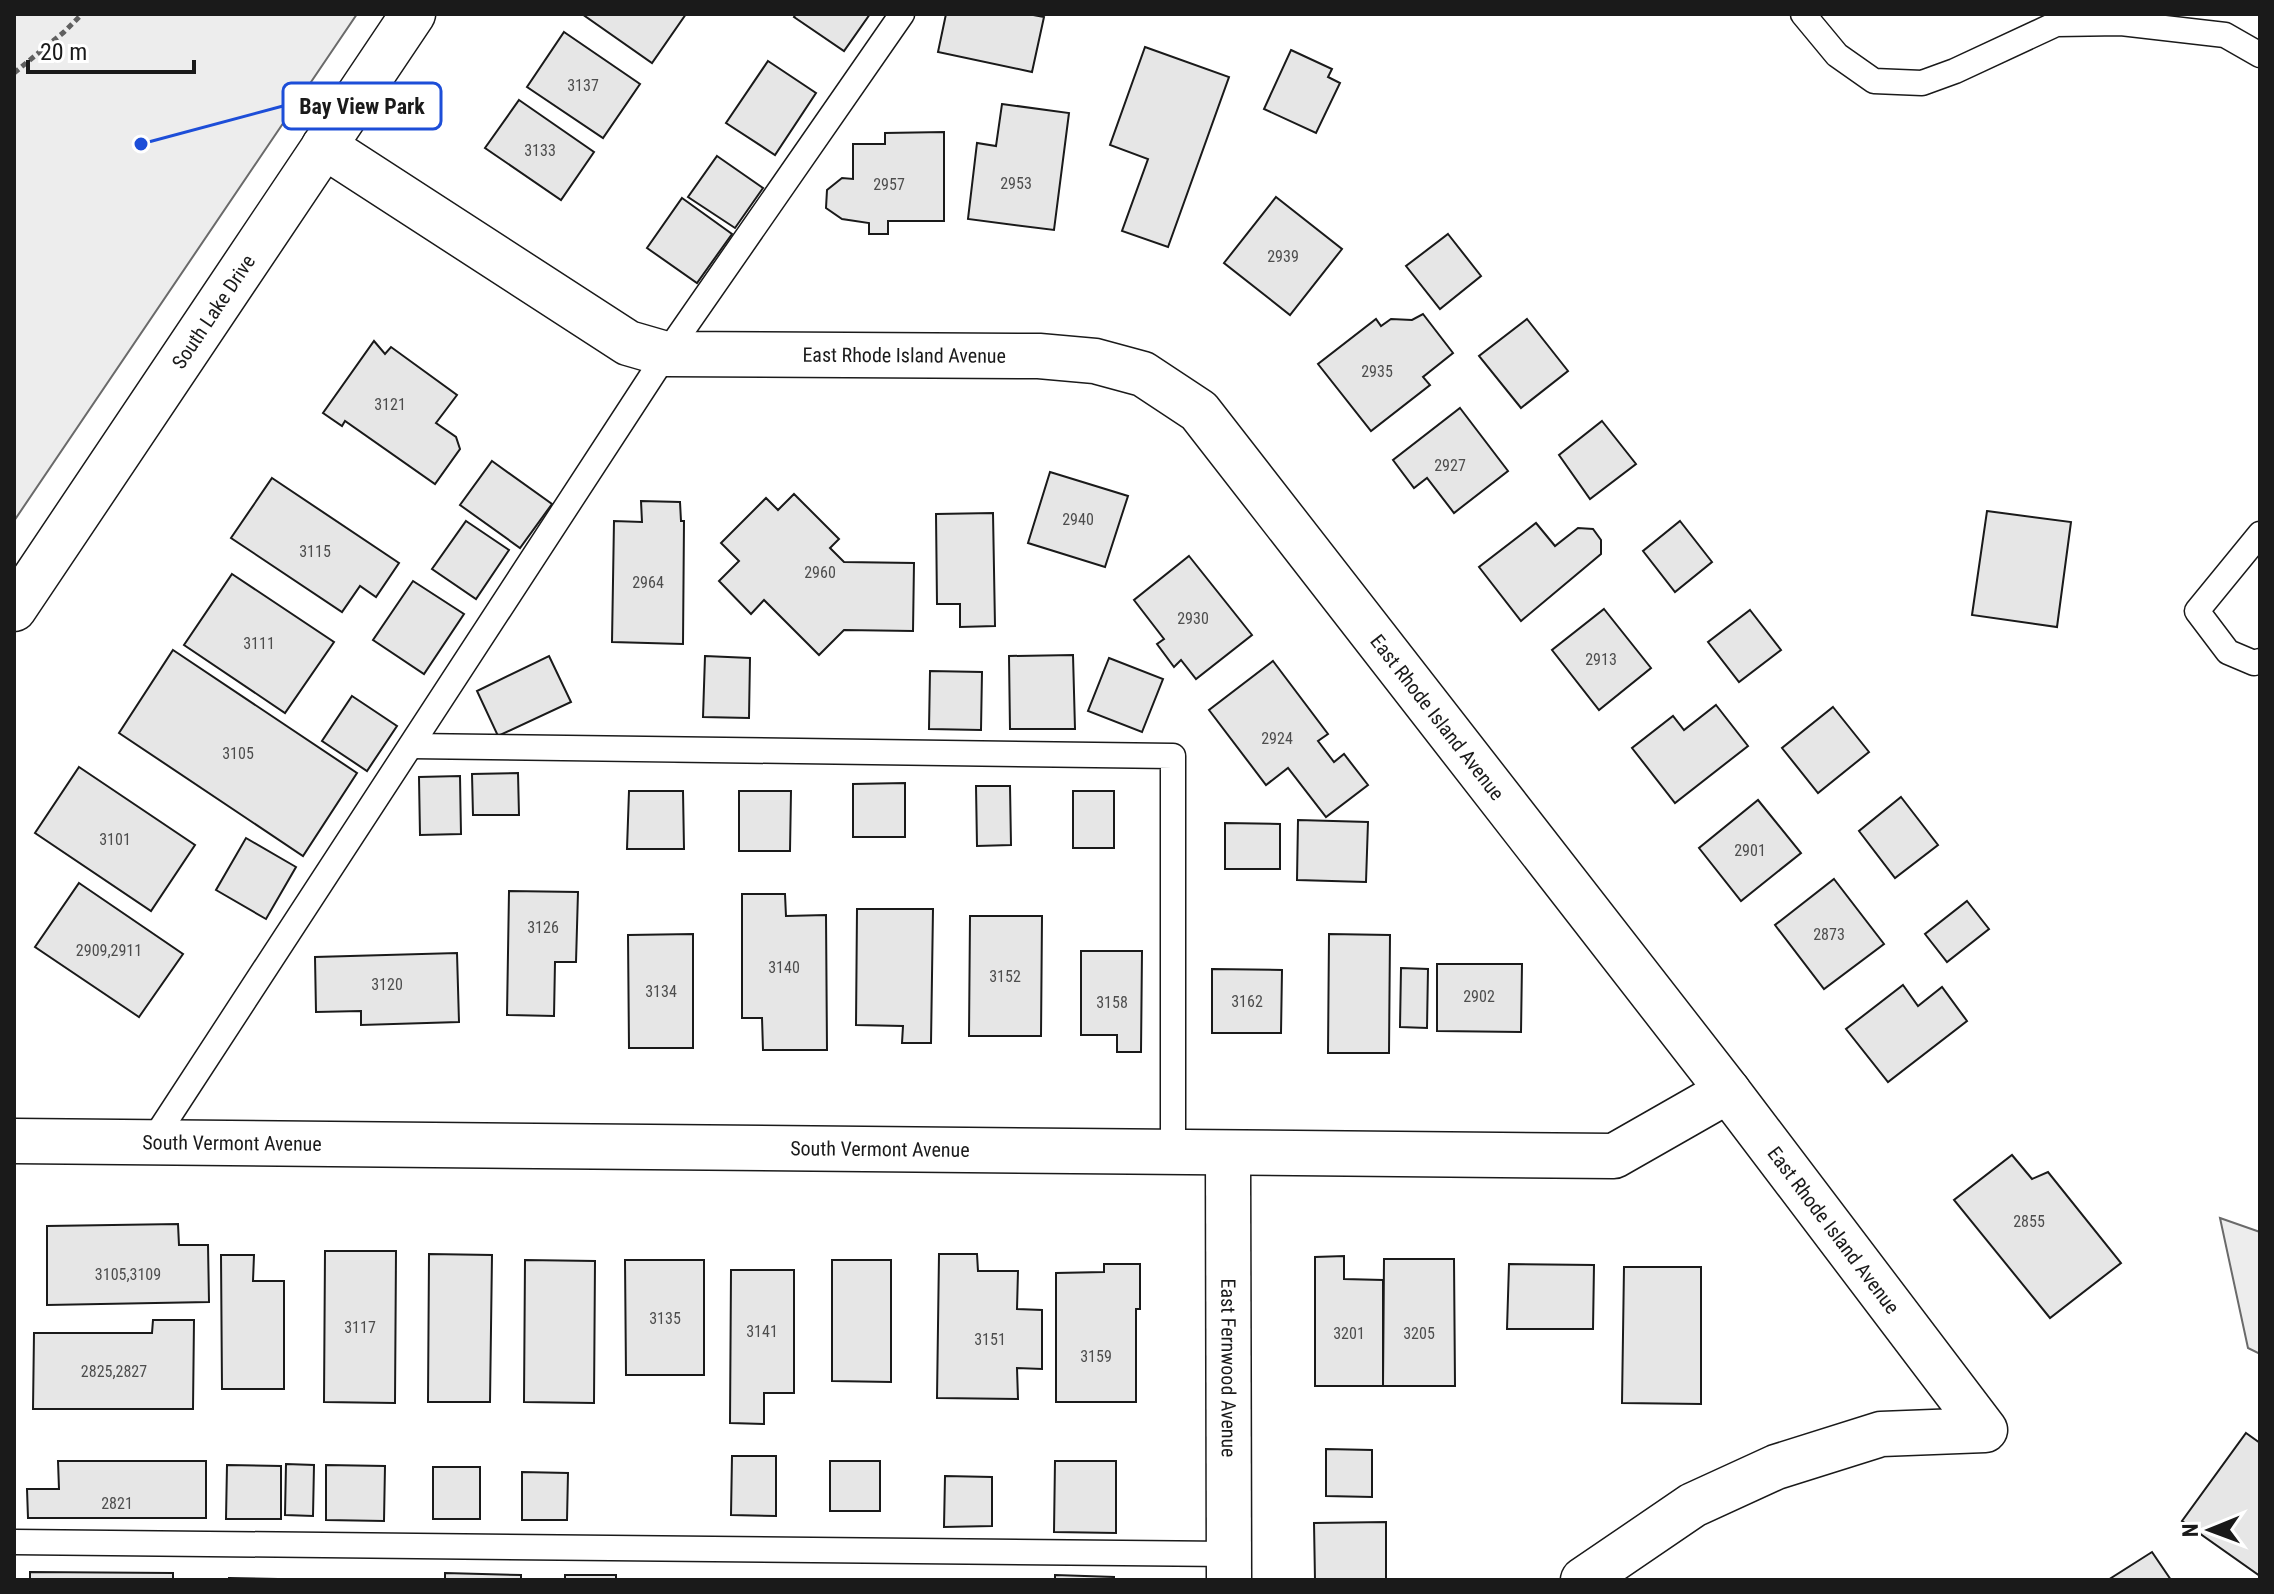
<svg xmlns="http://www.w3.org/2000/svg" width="2274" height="1594" font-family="'Roboto Condensed',sans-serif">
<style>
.green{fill:#ededed;stroke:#6a6a6a;stroke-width:2}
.building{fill:#e6e6e6;stroke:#1a1a1a;stroke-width:2}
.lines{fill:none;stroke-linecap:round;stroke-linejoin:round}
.service-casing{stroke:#1a1a1a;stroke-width:27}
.minor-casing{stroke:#1a1a1a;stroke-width:47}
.tertiary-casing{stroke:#1a1a1a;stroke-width:47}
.path{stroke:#5f5f5f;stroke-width:5;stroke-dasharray:6 4;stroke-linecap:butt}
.service{stroke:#fff;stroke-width:24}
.minor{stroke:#fff;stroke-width:44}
.tertiary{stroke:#fff;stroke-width:44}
.labels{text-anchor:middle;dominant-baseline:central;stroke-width:6;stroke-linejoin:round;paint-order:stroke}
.number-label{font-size:16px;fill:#4d4d4d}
.street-label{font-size:20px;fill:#1a1a1a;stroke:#fff}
.leader{fill:none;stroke:#1d4ed8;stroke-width:3}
.callout-dot{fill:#1d4ed8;stroke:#fff;stroke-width:3}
.callout{fill:#fff;stroke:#1d4ed8;stroke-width:3}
.callout-label{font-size:22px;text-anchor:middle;font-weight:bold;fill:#1a1a1a}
</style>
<rect width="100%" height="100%" fill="#fff"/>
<!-- green -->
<g class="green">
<path d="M14,14H357L14,521Z"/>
<path d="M2220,1218L2260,1232V1354L2248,1348Z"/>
</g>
<!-- building -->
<g class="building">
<path d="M582,14H686L652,63Z"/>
<path d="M796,14H870L844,51L794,17Z"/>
<path d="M946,14H1028L1044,17L1032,72L938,52Z"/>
<path d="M564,32L640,84L603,138L527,87Z"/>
<path d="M1145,47L1229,77L1168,247L1122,231L1148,159L1110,145Z"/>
<path d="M1291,50L1332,69L1328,77L1340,83L1316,133L1264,109Z"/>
<path d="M768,61L816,93L775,155L726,123Z"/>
<path d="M519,100L594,152L561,200L485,148Z"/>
<path d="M1002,104L1069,113L1054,230L968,219L977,143L996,146Z"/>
<path d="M944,132V221H888V234H869V223L842,219L826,208L827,190L842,178L853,179V144H885V133Z"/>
<path d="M717,156L763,188L735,228L688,197Z"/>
<path d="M1276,197L1342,249L1290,315L1224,263Z"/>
<path d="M682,198L732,234L697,283L647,248Z"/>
<path d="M1448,234L1481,276L1440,309L1406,266Z"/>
<path d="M1423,314L1453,353L1423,377L1430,385L1371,431L1318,364L1376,319L1381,326L1391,319L1412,320Z"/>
<path d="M1527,319L1568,371L1521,408L1479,356Z"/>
<path d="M374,341L385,354L391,347L457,395L436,423L456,437L460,449L435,484L345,421L342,426L323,413Z"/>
<path d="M1460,408L1508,471L1454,513L1427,478L1414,488L1393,460Z"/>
<path d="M1602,421L1636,464L1590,499L1559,455Z"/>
<path d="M492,461L552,504L520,548L460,505Z"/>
<path d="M1050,472L1128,496L1105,567L1028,543Z"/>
<path d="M272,478L399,563L376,597L360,586L342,612L231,538Z"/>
<path d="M794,494L839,539L830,548L844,562L914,563L913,631L844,630L819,655L764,600L751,614L719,581L739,561L721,543L766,498L778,510Z"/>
<path d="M641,501L680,502L681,521H684L683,644L612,642L614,521L642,522Z"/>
<path d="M1987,511L2071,522L2057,627L1972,615Z"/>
<path d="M993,513L995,626L960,627V604H937L936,514Z"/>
<path d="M466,521L509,550L476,599L432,569Z"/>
<path d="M1680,521L1712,562L1675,592L1643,551Z"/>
<path d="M1536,523L1555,546L1578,528L1593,529L1601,540V554L1521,621L1479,567Z"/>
<path d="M1189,556L1252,635L1196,679L1181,660L1174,667L1157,644L1164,639L1134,600Z"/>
<path d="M232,574L334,642L285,713L184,645Z"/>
<path d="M413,581L464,614L424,674L373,640Z"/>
<path d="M1604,609L1651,668L1599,710L1552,650Z"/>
<path d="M1750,610L1781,650L1739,682L1708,642Z"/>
<path d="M173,650L357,773L303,856L119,733Z"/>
<path d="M1073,655L1075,729H1010L1009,656Z"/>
<path d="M549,656L571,702L498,736L477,691Z"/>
<path d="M705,656L750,658L749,718L703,717Z"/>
<path d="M1109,658L1163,679L1142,732L1088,711Z"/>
<path d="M1273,661L1328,734L1318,741L1334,762L1344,754L1368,785L1326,817L1288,768L1266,785L1209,710Z"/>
<path d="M930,671L982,672L981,730L929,729Z"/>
<path d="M352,696L397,726L367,771L322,741Z"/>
<path d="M1716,705L1748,746L1675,803L1632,748L1673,716L1684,730Z"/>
<path d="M1833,707L1869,752L1818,793L1782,748Z"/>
<path d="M79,767L195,845L151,911L35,833Z"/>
<path d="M518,773L519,815H473L472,774Z"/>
<path d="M460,776L461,834L420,835L419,777Z"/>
<path d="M905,783V837H853V784Z"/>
<path d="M976,786H1010L1011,845L977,846Z"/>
<path d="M629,791H683L684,849H627Z"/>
<path d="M739,791H791L790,851H739Z"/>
<rect x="1073" y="791" width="41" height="57"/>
<path d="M1901,797L1938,845L1895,878L1859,831Z"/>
<path d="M1758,800L1801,853L1741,901L1699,848Z"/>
<path d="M1298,820L1368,822L1366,882L1297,880Z"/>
<path d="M1225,823L1280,824V869H1225Z"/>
<path d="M246,838L296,867L266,919L216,890Z"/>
<path d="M1834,879L1884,944L1824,989L1775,925Z"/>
<path d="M79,883L183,954L139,1017L35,947Z"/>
<path d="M509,891L578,892L576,962H555L554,1016L507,1015Z"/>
<path d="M742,894H785L786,916L826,915L827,1050H763L762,1018H742Z"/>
<path d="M1967,901L1989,929L1947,962L1925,934Z"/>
<path d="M857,909H933L931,1043H902L903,1026L856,1025Z"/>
<path d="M970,916H1042L1041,1036H969Z"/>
<path d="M693,934V1048H629L628,935Z"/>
<path d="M1329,934L1390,935L1389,1053H1328Z"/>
<path d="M1081,951H1142L1141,1052H1117V1035H1081Z"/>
<path d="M457,953L459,1022L361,1025V1011L316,1012L315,957Z"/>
<path d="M1437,964H1522L1521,1032L1437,1031Z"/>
<path d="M1401,968L1428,969L1427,1028L1400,1027Z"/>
<path d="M1212,969L1282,970L1281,1033H1212Z"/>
<path d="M1903,985L1918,1006L1942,987L1967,1021L1888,1082L1846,1029Z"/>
<path d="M2012,1155L2032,1179L2048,1172L2121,1263L2050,1318L1954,1200Z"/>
<path d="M178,1224L179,1245H208L209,1302L47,1305V1226Z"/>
<path d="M325,1251H396L395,1403L324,1402Z"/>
<path d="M429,1254L492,1255L490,1402H428Z"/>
<path d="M939,1254H977L978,1271H1018L1017,1309L1042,1310V1369L1017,1368L1018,1399L937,1398Z"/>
<path d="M221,1255H254L253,1281H284V1389H222Z"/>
<path d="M1344,1256V1279L1383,1280V1386H1315V1257Z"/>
<path d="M1384,1259H1454L1455,1386H1383Z"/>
<path d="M525,1260L595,1261L594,1403L524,1402Z"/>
<path d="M625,1260H704V1375H626Z"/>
<path d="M832,1260H891V1382L832,1381Z"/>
<path d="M1104,1264H1140V1309H1136V1402H1056V1273L1104,1272Z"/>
<path d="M1509,1264L1594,1265L1593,1329H1507Z"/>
<path d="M1624,1267H1701V1404L1622,1403Z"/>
<path d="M731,1270H794V1393H764V1424L730,1423Z"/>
<path d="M153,1320H194L193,1409H33L34,1333H152Z"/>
<path d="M2246,1433L2260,1443V1576L2182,1521Z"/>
<path d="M1326,1449L1372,1450V1497L1326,1496Z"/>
<path d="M732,1456H776V1516L731,1515Z"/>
<path d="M58,1461H206V1518H28L27,1489H59Z"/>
<rect x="830" y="1461" width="50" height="50"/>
<path d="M1055,1461H1116V1533L1054,1532Z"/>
<path d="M286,1464L314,1465L313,1516L285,1515Z"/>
<path d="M227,1465L281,1466V1519H226Z"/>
<path d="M326,1465L385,1466L384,1521L326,1520Z"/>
<rect x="433" y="1467" width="47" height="52"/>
<path d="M522,1472L568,1473L567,1520H522Z"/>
<path d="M945,1476L992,1477V1526L944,1527Z"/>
<path d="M1386,1522V1580H1315L1314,1523Z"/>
<path d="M2152,1552L2171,1580H2108Z"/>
<path d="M30,1572L173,1573V1580H30Z"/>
<path d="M445,1573L521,1575V1580H445Z"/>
<rect x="565" y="1575" width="51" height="5"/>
<path d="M1055,1575L1114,1577V1580H1055Z"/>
<path d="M229,1578L327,1580H229Z"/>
</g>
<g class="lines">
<!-- service casing -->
<g class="service-casing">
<g id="service">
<path d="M1803,14L1837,55L1874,81L1922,83L1955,71L2056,24L2121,23L2225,35L2260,55"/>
<path d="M2260,534L2197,611L2228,652L2254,663L2260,661"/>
<path d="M412,746L1173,756V1153"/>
<path d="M152,1142L666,354L902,14"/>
<path d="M14,1542L1229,1554"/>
</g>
</g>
<!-- minor casing -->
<g class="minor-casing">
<g id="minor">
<path id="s1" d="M324,146L628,343L666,354L1039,356L1095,361L1143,374L1199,411L1728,1091L1985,1430L1881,1434L1776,1467L1693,1505L1583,1580"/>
<path id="s2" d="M14,1141L1614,1156L1728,1091"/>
<path id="s3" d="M1228,1154L1229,1580"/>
</g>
</g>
<!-- tertiary casing -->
<g class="tertiary-casing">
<g id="tertiary">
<path id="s4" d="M14,609L413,14"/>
</g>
</g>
<!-- path -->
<path class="path" d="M14,73L64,32L82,14"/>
<!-- service -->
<use href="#service" class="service"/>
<!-- minor -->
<use href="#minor" class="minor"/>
<!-- tertiary -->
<use href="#tertiary" class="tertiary"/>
</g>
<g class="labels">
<!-- number labels -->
<g class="number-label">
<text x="583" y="85">3137</text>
<text x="540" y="150">3133</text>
<text x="1016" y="183">2953</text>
<text x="889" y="184">2957</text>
<text x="1283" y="256">2939</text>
<text x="1377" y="371">2935</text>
<text x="390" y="404">3121</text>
<text x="1450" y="465">2927</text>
<text x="1078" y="519">2940</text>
<text x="315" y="551">3115</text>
<text x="820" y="572">2960</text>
<text x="648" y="582">2964</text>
<text x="1193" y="618">2930</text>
<text x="259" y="643">3111</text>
<text x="1601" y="659">2913</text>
<text x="1277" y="738">2924</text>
<text x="238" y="753">3105</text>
<text x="115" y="839">3101</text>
<text x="1750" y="850">2901</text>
<text x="543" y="927">3126</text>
<text x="1829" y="934">2873</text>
<text x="109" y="950">2909,2911</text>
<text x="784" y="967">3140</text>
<text x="1005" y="976">3152</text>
<text x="387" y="984">3120</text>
<text x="661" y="991">3134</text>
<text x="1479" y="996">2902</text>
<text x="1247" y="1001">3162</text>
<text x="1112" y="1002">3158</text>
<text x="2029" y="1221">2855</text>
<text x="128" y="1274">3105,3109</text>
<text x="665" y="1318">3135</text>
<text x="360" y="1327">3117</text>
<text x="762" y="1331">3141</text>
<text x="1349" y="1333">3201</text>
<text x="1419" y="1333">3205</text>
<text x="990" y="1339">3151</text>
<text x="1096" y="1356">3159</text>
<text x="114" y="1371">2825,2827</text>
<text x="117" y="1503">2821</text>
</g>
<!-- street labels -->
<g class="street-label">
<text stroke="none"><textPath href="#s4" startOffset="358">South Lake Drive</textPath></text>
<text stroke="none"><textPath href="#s1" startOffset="640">East Rhode Island Avenue</textPath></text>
<text stroke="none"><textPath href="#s1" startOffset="1336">East Rhode Island Avenue</textPath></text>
<text stroke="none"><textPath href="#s2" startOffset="218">South Vermont Avenue</textPath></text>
<text stroke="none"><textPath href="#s2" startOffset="866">South Vermont Avenue</textPath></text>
<text stroke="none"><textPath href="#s1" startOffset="1984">East Rhode Island Avenue</textPath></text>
<text stroke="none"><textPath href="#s3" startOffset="214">East Fernwood Avenue</textPath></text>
</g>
</g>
<!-- callouts -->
<path class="leader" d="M141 144L283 106"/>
<circle class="callout-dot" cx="141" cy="144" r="8"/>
<rect class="callout" x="283" y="83" width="158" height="46" rx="8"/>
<g class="callout-label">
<text x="362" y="114">Bay View Park</text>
</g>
<!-- border -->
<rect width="2274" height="1594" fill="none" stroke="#1a1a1a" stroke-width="32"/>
<!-- north arrow -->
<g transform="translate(2210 1530) rotate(269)" stroke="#ffffff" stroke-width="6" paint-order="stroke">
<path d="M0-6L14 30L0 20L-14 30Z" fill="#1a1a1a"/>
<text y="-12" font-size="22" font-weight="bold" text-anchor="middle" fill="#1a1a1a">N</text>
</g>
<!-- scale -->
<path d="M28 60v12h166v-12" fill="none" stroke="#1a1a1a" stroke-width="4"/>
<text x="40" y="60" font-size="24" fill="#1a1a1a" stroke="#ffffff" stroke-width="6" paint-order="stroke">20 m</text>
</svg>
